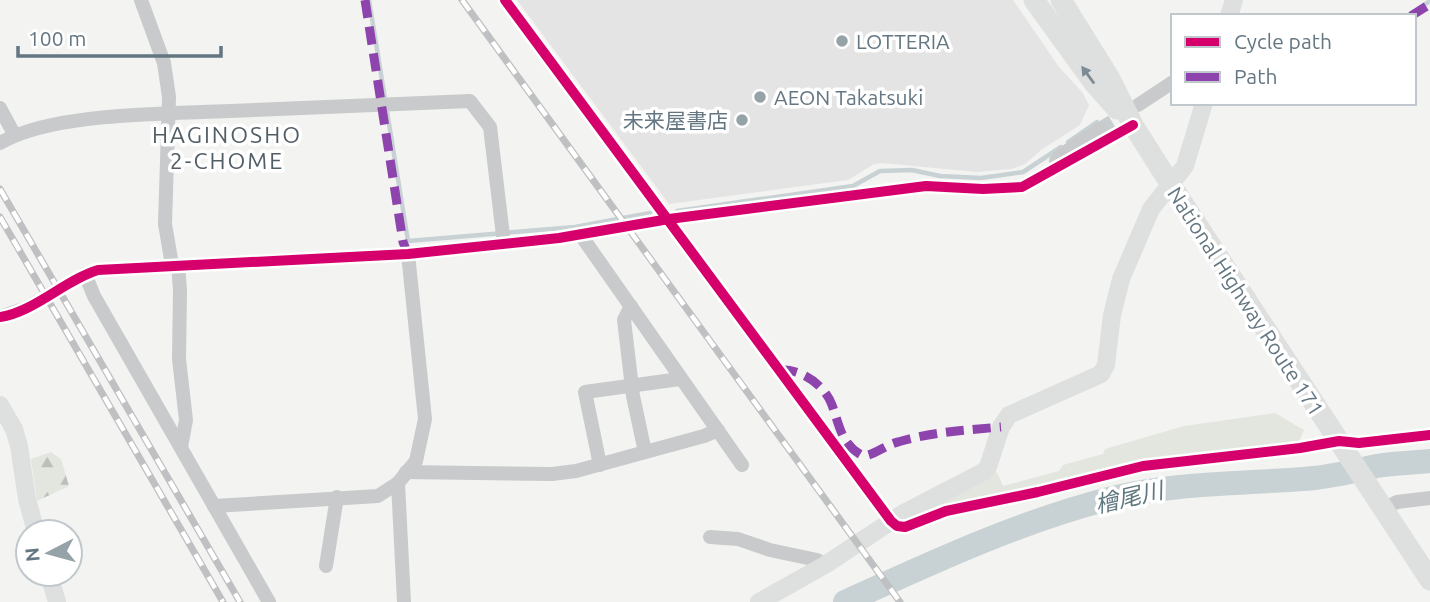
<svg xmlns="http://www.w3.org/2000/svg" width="1430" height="602" font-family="Ubuntu,'Noto Sans JP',sans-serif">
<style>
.built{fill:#e3e4e3}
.green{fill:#e2e6df}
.forest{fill:url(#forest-firs)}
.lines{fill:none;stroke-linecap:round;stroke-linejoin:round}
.stream{stroke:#c8d2d4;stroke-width:4.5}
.river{stroke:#c8d2d4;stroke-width:24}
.minor-tunnel{stroke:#c8cecf;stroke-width:14;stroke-dasharray:14 7;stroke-linecap:butt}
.minor{stroke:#c8cacb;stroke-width:14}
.major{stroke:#dedfdf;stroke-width:18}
.highway{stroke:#dedfdf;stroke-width:21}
.rail-casing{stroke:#bfc0c1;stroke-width:7}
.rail{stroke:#fff;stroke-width:4.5;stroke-dasharray:13;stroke-linecap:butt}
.quiet{stroke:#8e44ad;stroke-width:9;stroke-dasharray:18 9;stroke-linecap:butt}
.cycleway-casing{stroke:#fff;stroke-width:15}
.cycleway{stroke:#d6006c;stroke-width:10}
.oneway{fill:#7c8b94}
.poi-dot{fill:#95a2a8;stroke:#fff;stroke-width:2.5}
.labels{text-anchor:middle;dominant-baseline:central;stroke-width:7;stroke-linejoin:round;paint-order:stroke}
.poi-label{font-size:21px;fill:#637681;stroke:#fff;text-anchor:start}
.street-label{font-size:21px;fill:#637681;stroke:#fff}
.neighbourhood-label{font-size:23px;letter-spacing:2px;fill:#515e66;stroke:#fff}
.water-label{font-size:23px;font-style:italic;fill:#5f787f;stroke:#fff}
</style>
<defs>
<pattern id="forest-firs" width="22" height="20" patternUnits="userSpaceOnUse" patternTransform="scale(1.75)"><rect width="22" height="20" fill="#e2e6df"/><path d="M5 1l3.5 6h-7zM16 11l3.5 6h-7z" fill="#bbbfba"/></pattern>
</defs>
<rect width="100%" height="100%" fill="#f3f3f1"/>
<!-- built -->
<path class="built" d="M517,0H1013L1059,67L1082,92L1089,105L1080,125L1041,150L1025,164L1011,169L977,172L882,163L874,164L848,180L669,204Z"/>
<!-- green -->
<path class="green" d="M1275,413L1304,430L1298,444L1184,456L910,517L909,514L997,472L1003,486L1059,471L1063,465L1103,454L1105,449L1184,426Z"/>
<!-- forest -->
<path class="forest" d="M51,452L61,459L69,486L37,501L31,459Z"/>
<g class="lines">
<!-- stream -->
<g class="stream">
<path d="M369,0L408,241L575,227L650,213"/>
<path d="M1407,16L1430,1"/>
<path d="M1068,142L1097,122"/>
<path d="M677,211L853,186L880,171L912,170L940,176L981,178L1023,172L1061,147"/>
</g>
<!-- river -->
<path class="river" d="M845,602C931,563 1016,523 1108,499C1172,483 1237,484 1303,479C1329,478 1352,471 1377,466C1394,463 1412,463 1430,461"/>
<!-- minor-tunnel -->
<g class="minor-tunnel">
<path d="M1100,129L1132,110"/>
<path d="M26,308L77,279"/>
</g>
<!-- minor -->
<g class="minor">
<path d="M141,0L164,63L169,97L165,224L172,265"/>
<path d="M505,0L891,521L897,526L905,527L946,511L1038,492L1143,466L1300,448L1339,441L1359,443L1430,435"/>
<path d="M1138,105L1173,82"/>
<path d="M0,108L14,134"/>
<path d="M0,143C53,112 168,114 230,111C310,108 390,105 470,101L490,127L504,244"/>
<path d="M1056,161L1061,155L1100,129"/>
<path d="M580,234L742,465"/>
<path d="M178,265L180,290L179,359L186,420L181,447"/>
<path d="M85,274L94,296L269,602"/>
<path d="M77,279L98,270L408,254L559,238L669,219L926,186L983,189L1022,187L1133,125"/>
<path d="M631,306L624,320L633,396L645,452"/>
<path d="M0,317L26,308"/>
<path d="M600,465L585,392L680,379"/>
<path d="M406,472L552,474L576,471L704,436L718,430"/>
<path d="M398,483L404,602"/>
<path d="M214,506L378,496L398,483L416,461L425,419L408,254"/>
<path d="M1383,509L1397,502L1430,498"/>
<path d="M710,537L738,539L770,550L817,560L825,565"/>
<path d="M326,566L337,497"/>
</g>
<!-- major -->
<g class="major">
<path d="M1229,16L1234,0"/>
<path d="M0,405L14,429L19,446L27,499L36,532"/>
<path d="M49,574L57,602"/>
<path d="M759,602L825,565L902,514L983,472L988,467L1001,427L1009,415L1101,374L1106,365L1112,315L1121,279L1151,209L1185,166L1204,103"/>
</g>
<!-- highway -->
<g class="highway">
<path d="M1034,0L1094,83L1117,109"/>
<path d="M1061,0L1109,77L1133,125L1171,185L1430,580"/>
</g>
<!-- rail casing -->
<g class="rail-casing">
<g id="rail">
<path d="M462,0L900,602"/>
<path d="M0,189L240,602"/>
<path d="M0,217L223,602"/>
</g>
</g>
<!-- rail -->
<use href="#rail" class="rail"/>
<!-- quiet -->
<g class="quiet">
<path d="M365,0L403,242L408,254"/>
<path d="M1411,16L1430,4"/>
<path d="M779,370C800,368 825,385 832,405C840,427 841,444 863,456C875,455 885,445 898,442C932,432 966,430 1001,427"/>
</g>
<!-- cycleway casing -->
<g class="cycleway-casing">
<g id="cycleway">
<path d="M505,0L891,521L897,526L905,527L946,511L1038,492L1143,466L1300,448L1339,441L1359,443L1430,435"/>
<path d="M0,317C34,312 65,280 98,270L408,254L559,238L669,219L926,186L983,189L1022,187L1133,125"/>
</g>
</g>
<!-- cycleway -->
<use href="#cycleway" class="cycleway"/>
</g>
<!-- one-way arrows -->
<defs><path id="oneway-solid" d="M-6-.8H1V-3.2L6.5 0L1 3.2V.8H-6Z" transform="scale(1.75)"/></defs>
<use class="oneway" href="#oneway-solid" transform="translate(1088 75) rotate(-126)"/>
<!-- markers -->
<g class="poi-dot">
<circle cx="842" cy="41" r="7"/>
<circle cx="760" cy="97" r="7"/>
<circle cx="742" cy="120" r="7"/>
</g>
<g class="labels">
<!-- poi labels -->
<g class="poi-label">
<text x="856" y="41">LOTTERIA</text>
<text x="774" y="97">AEON Takatsuki</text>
<text x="728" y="120" text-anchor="end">未来屋書店</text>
</g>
<!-- street labels -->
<g class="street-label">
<text transform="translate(1246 301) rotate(57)">National Highway Route 171</text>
</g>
<!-- neighbourhood labels -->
<g class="neighbourhood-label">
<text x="227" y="134">HAGINOSHO<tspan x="227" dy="26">2-CHOME</tspan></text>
</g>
<!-- water labels -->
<g class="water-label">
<text transform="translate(1129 497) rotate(-13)">檜尾川</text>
</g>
</g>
<!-- legend -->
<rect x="1171" y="14" width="245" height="91" fill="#ffffff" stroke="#c1c8cd" stroke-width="2"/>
<rect x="1185" y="37" width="35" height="10" fill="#d6006c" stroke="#c1c8cd" stroke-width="2"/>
<text x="1234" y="49" font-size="21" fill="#637681">Cycle path</text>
<rect x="1185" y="72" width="35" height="10" fill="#8e44ad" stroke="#c1c8cd" stroke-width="2"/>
<text x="1234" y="84" font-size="21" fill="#637681">Path</text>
<!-- north arrow -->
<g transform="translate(49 553) rotate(264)"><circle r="33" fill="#ffffff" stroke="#c1c8cd" stroke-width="2"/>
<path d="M0-5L12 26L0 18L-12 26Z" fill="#95a2a8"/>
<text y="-10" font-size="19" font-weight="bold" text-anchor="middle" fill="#637681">N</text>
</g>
<!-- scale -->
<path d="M18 46v10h203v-10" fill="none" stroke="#637681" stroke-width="3.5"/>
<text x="28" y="46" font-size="21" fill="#637681" stroke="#ffffff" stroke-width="5" paint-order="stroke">100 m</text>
</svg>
